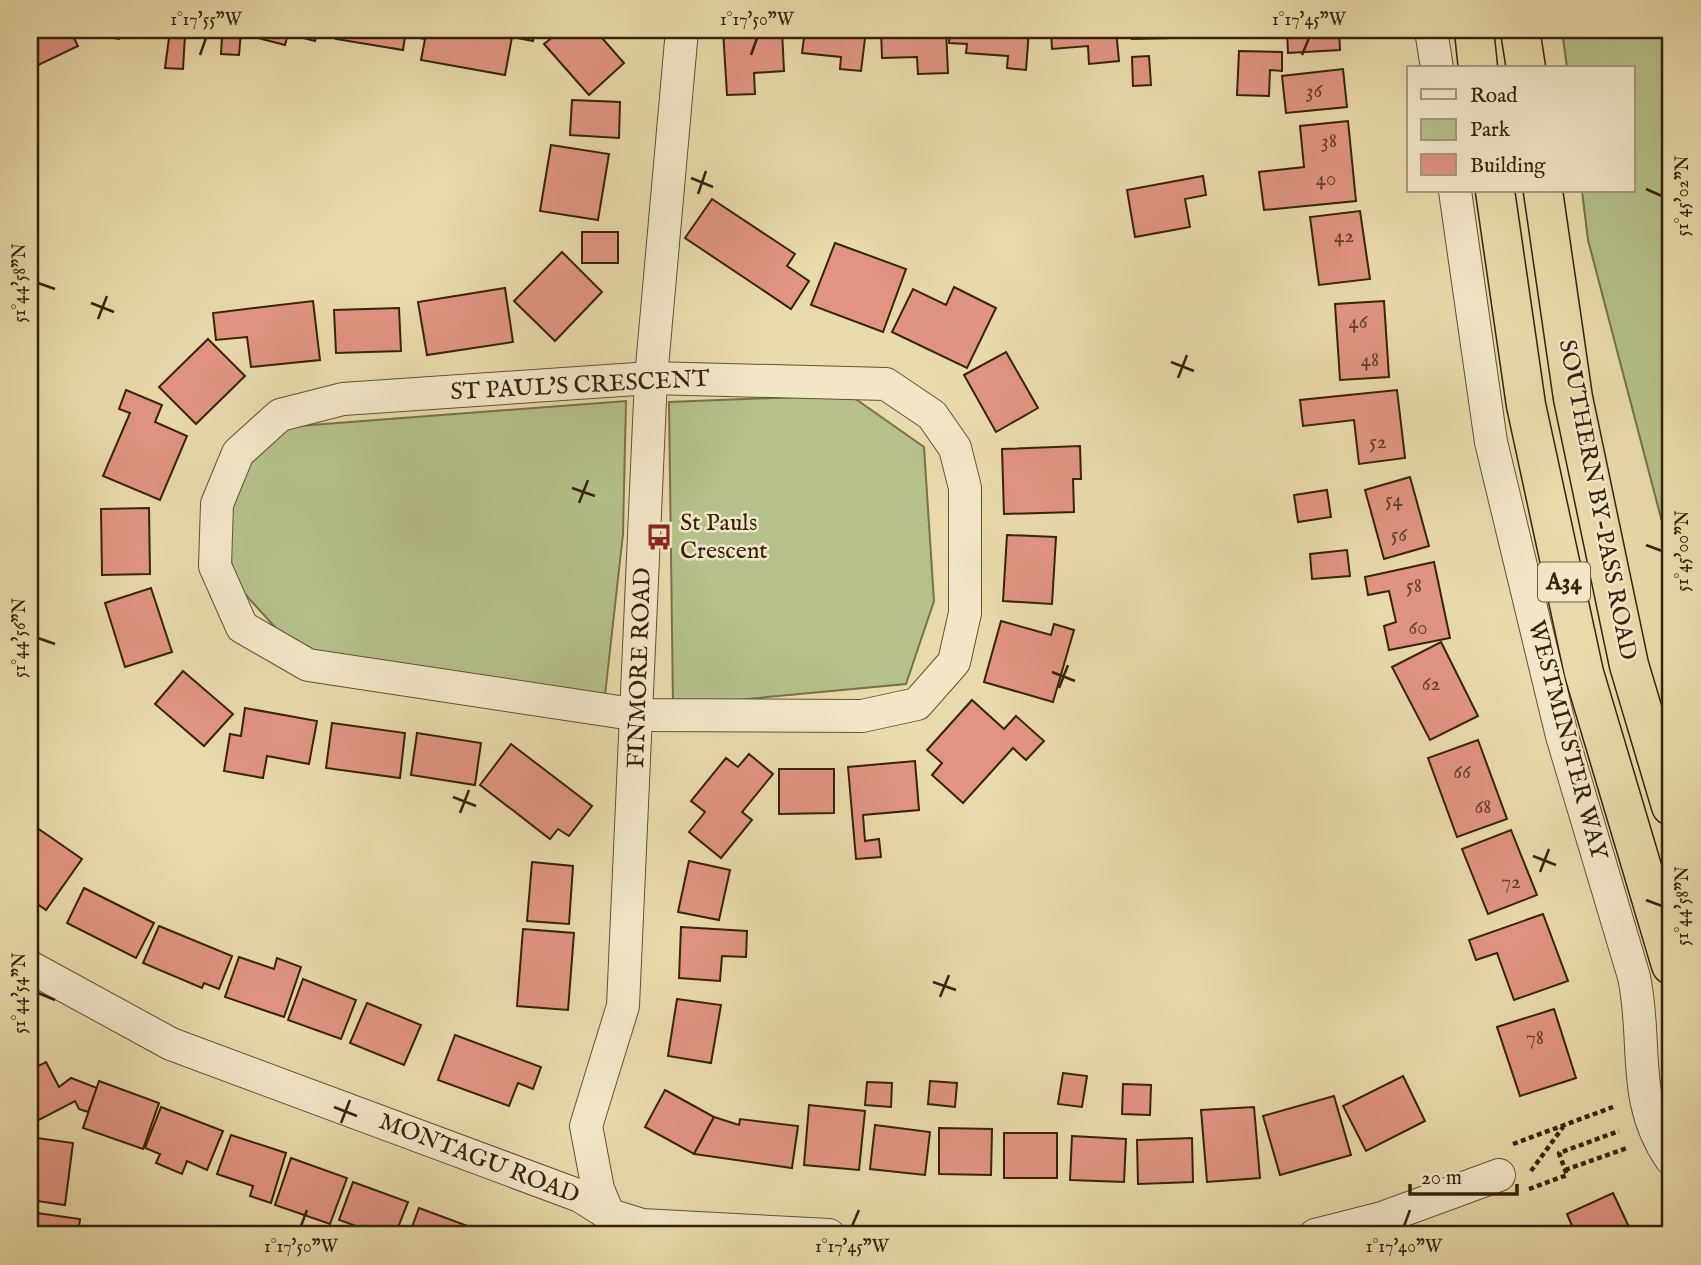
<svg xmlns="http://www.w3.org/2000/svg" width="1701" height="1265" font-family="'IM FELL English',serif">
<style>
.green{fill:#b5c08a;stroke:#75724a;stroke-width:2}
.building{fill:#e19482;stroke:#352309;stroke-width:2}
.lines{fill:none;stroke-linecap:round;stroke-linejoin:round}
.street-casing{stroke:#625132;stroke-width:34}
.highway-casing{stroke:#352309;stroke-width:41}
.path{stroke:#352309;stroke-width:4.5;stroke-dasharray:5 3.5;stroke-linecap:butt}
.street{stroke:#f1e7c8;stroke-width:32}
.highway{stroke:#e9daab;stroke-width:38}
.ticks{fill:none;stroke:#352309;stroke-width:2.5}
.labels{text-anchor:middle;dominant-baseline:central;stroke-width:5;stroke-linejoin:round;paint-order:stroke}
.number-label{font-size:21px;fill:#603f27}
.shield{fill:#f1e7c8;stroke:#6d5e42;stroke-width:2}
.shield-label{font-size:23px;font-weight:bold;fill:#352309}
.street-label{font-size:24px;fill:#352309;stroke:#f1e7c8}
.poi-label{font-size:24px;fill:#352309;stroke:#f1e7c8;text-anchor:start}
.neatline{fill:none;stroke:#352309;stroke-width:2.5}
.ticks-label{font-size:18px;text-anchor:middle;fill:#352309}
</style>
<rect width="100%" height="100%" fill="#e9daab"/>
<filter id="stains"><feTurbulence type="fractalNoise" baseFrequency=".00286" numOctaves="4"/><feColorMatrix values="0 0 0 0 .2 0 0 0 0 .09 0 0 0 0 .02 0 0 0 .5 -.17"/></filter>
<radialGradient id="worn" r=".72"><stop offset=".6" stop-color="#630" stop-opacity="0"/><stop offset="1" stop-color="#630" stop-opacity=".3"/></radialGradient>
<!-- green -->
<g class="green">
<path d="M1562,30H1671V556L1588,240L1582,191H1633V68H1567Z"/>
<path d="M850,395L924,447L934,601L906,684L673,706L669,402Z"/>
<path d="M626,401L623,534L605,695L303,658L233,581L226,501L272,428Z"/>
</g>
<!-- building -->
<g class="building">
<path d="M30,30H70L78,46L30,69Z"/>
<path d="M82,30H121L119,39Z"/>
<path d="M170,30H241L239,55L221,54L222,37L185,35L183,69L165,68Z"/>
<path d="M247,30H318L315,41L288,34L285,45L246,35Z"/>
<path d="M337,30H406L403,50L336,39Z"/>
<path d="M410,30H535L533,41L512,37L505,75L421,60L425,39L408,36Z"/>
<path d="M561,30H595L624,63L589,95L544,44Z"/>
<path d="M723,30H782L784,71L754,73L755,94L727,95Z"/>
<path d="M805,30H866L861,71L840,69L841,57L802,53Z"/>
<path d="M881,30H946L948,73L918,74L917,57L882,58Z"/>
<path d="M950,30H1029L1026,70L1007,68L1008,56L966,53L967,44L949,43Z"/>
<path d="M1051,30H1116L1119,61L1089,64L1088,46L1052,49Z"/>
<path d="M1132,30H1172V38L1132,39Z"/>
<path d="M1287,30H1339L1340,50L1288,53Z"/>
<path d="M1239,51L1282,52V71L1270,70L1269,96L1237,95Z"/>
<path d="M1149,56L1151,85L1133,86L1132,57Z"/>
<path d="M1343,69L1347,107L1286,113L1282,76Z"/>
<path d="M572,100L620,102L619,138L570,135Z"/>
<path d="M1348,121L1356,201L1264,210L1259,172L1304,167L1300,126Z"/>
<path d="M551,145L609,154L598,220L540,211Z"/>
<path d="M1203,176L1206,195L1185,199L1190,227L1135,237L1127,190Z"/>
<path d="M712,199L795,254L787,266L809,281L791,309L685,238Z"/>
<path d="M1360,211L1370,279L1319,285L1310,217Z"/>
<rect x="582" y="232" width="36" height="31"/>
<path d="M835,243L906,269L883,332L811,305Z"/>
<path d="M562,252L602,292L555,341L514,301Z"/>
<path d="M954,287L996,308L967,368L892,332L913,289L946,305Z"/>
<path d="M505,288L513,342L427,355L418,302Z"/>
<path d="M313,301L320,360L251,367L247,337L216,340L213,313Z"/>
<path d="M1384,301L1389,377L1340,380L1335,304Z"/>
<path d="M399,308L401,351L336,353L334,310Z"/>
<path d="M208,339L245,376L196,424L159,387Z"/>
<path d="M1006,352L1038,408L996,432L964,375Z"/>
<path d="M126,390L162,405L155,422L187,436L160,500L103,476L130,413L119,409Z"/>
<path d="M1397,390L1405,458L1359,464L1354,420L1303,426L1300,400Z"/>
<path d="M1080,446L1081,479H1073L1074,512L1004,514L1002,449Z"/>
<path d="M1410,477L1429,546L1384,559L1365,490Z"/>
<path d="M1327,490L1331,517L1298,522L1294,495Z"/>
<path d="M149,508L150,574L102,575L101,509Z"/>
<path d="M1007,535L1056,537L1052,604L1003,601Z"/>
<path d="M1347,550L1350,576L1312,579L1310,554Z"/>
<path d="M1434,562L1450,638L1389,650L1384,626L1396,622L1389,591L1368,595L1365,577Z"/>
<path d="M151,588L172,652L125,667L105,603Z"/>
<path d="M1001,621L1051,635L1054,624L1074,630L1053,702L984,682Z"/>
<path d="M1441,642L1478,716L1430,740L1392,667Z"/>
<path d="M183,671L233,714L204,746L155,704Z"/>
<path d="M972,700L1004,729L1016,716L1044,741L1026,760L1013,748L963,803L932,775L942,763L927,750Z"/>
<path d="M245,708L317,721L309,764L267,756L263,778L224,771L230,734L241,736Z"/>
<path d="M332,723L405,733L400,778L326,768Z"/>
<path d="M417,733L481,743L475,785L411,775Z"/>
<path d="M1478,740L1507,819L1457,837L1428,758Z"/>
<path d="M511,744L592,806L569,836L558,829L550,839L480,785Z"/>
<path d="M749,754L773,774L742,812L752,820L721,858L689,832L705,812L691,801L726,758L738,767Z"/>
<path d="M915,761L919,810L863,815L865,841L879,839L881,857L856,859L848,767Z"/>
<path d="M779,769H834V813L779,814Z"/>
<path d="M30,823L82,859L46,910L30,899Z"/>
<path d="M1511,830L1537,895L1488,914L1462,849Z"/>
<path d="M689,861L730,870L719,920L678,912Z"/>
<path d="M532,862L573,866L569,924L527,921Z"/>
<path d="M84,888L154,923L136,958L67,923Z"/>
<path d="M1543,914L1568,981L1514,1000L1497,953L1476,960L1469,940Z"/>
<path d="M159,926L232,956L219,989L204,983L202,988L143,963Z"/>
<path d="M681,927L747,931L746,957L722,956L720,981L679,978Z"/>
<path d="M523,929L574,933L568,1010L517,1006Z"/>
<path d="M239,957L274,969L277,958L301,967L284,1017L225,997Z"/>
<path d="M303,979L356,1000L341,1039L288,1020Z"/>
<path d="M677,999L721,1005L711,1063L668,1056Z"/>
<path d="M367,1003L421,1025L404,1065L350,1043Z"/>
<path d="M1554,1009L1576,1078L1520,1096L1497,1027Z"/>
<path d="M455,1035L541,1067L533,1089L518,1083L509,1106L438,1080Z"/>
<path d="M46,1062L59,1087L71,1078L97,1088L88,1112L79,1109L75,1101L37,1121L30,1108V1070Z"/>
<path d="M1063,1073L1087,1076L1082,1107L1058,1104Z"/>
<path d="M1403,1076L1425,1121L1366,1151L1343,1106Z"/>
<path d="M99,1081L159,1103L143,1149L83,1128Z"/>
<path d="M930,1081L957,1083L955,1107L928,1104Z"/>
<path d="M867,1082L892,1083L891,1107L865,1105Z"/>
<path d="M1123,1084L1151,1085L1150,1115L1122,1114Z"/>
<path d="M665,1090L714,1117L694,1154L645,1127Z"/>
<path d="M1334,1096L1351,1155L1280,1175L1263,1116Z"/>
<path d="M809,1105L865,1111L859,1170L804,1165Z"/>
<path d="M161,1107L223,1131L207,1170L187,1161L182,1174L156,1163L160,1154L145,1148Z"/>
<path d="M1254,1107L1260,1178L1207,1182L1201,1110Z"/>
<path d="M714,1117L739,1125L740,1119L798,1126L792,1168L694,1154Z"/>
<path d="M875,1125L930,1132L925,1175L870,1169Z"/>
<path d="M939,1128L992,1129L991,1175L939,1174Z"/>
<rect x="1004" y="1133" width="53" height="45"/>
<path d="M231,1135L286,1153L271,1203L250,1196L253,1186L217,1174Z"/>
<path d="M1072,1136L1126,1139L1124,1182L1070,1180Z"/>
<path d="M30,1137L73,1143L65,1205L30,1200Z"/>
<path d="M1192,1138L1193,1182L1138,1184L1137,1140Z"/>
<path d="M291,1158L347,1178L330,1224L275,1205Z"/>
<path d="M353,1182L408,1202L395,1235H382L339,1220Z"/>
<path d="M1613,1193L1630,1229L1617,1235H1576L1567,1214Z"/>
<path d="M419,1208L484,1232L483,1235H409Z"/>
<path d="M30,1212L80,1219L78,1235H30Z"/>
</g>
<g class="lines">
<!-- street casing -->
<g class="street-casing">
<g id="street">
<path d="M1431,30L1437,68"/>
<path d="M1455,191L1491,442L1562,736L1634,977C1648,1043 1630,1100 1671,1159"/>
<path d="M651,378L886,384L932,415L955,448L965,488V613L954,662L917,704L862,716L639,715L308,665L242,627L215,566L217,504L238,453L280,415L343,399Z"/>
<path d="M30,967L171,1044L580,1196L610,1215L642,1225L829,1235"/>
<path d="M617,1235L598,1189L586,1126L623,1006L651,378L682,30"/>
<path d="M1315,1235L1382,1218L1499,1175"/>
</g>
</g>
<!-- highway casing -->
<g class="highway-casing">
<g id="highway">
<path d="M1474,30L1478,68"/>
<path d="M1520,30L1526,68"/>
<path d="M1495,191L1526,405L1584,673L1671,965"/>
<path d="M1543,191L1573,398L1629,665L1671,806"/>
</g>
</g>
<!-- path -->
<g class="path">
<path d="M1513,1144L1613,1107"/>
<path d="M1565,1170L1627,1148"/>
<path d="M1531,1171L1563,1127"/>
<path d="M1529,1189L1567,1175L1559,1153L1619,1131"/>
</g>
<!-- street -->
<use href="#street" class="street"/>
<!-- highway -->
<use href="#highway" class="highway"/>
</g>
<!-- ticks -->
<path class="ticks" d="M200,55L206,38M751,55L757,38M1302,55L1309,38M691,178L713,187M1646,189L1662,196M698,194L706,171M38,283L55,289M91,303L114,312M98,319L107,296M1171,362L1194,371M1178,378L1187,355M572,488L595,496M579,503L588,480M1646,545L1662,551M38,638L55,644M1052,672L1075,681M1059,688L1068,665M453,797L476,806M460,813L469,790M1533,856L1556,865M1540,872L1549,849M1646,900L1662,906M933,982L956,990M38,993L55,1000M940,997L949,975M334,1107L357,1116M341,1123L350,1100M301,1226L307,1210M852,1226L859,1210M1404,1226L1410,1210"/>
<!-- icons -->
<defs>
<g id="bus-bare" transform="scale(2.1)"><path d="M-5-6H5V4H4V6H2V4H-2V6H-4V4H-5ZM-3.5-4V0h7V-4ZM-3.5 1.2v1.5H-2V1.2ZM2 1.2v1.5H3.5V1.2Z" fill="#8f2418" stroke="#f1e7c8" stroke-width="2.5" paint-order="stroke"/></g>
</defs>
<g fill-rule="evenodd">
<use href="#bus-bare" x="659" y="537"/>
</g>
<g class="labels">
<!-- number labels -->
<g class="number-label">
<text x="1314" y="91">36</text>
<text x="1329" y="141">38</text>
<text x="1326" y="179">40</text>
<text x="1344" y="236">42</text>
<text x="1358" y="322">46</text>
<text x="1370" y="360">48</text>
<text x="1378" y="442">52</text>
<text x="1394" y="500">54</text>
<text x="1399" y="535">56</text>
<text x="1414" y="586">58</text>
<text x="1418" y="628">60</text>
<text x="1431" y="684">62</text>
<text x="1462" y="772">66</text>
<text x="1483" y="807">68</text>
<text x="1511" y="882">72</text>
<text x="1535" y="1038">78</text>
</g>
<!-- shield labels -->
<rect class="shield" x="1538" y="562.5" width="52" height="39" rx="5"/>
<g class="shield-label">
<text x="1564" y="582">A34</text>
</g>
<!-- street labels -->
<g class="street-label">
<text transform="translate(580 386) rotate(-3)">ST PAUL'S CRESCENT</text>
<text transform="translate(1597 500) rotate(79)">SOUTHERN BY-PASS ROAD</text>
<text transform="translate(640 668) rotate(-88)">FINMORE ROAD</text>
<text transform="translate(1567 740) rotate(75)">WESTMINSTER WAY</text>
<text transform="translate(479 1159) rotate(21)">MONTAGU ROAD</text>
</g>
<!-- poi labels -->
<g class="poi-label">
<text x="680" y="523">St Pauls<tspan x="680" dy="28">Crescent</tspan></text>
</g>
</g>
<!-- margin -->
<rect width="1701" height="1265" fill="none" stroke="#e9daab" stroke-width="77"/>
<!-- legend -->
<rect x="1407" y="66" width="228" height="126" fill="#f1e7c8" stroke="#a6997c" stroke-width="2"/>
<rect x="1421" y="89" width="35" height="10" fill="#f1e7c8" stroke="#a6997c" stroke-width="2"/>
<text x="1470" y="102" font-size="21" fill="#352309">Road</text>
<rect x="1421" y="119" width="35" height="21" fill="#b5c08a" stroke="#a6997c" stroke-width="2"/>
<text x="1470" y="136" font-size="21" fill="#352309">Park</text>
<rect x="1421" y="154" width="35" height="21" fill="#e19482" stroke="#a6997c" stroke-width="2"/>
<text x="1470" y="172" font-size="21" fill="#352309">Building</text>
<!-- scale -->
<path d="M1410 1184v10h107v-10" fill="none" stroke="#352309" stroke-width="3.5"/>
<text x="1421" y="1184" font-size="21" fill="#352309" stroke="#f1e7c8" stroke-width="5" paint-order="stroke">20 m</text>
<rect x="38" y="38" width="1624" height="1188" class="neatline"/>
<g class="ticks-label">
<text x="206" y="25">1°17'55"W</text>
<text x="757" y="25">1°17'50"W</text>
<text x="1309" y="25">1°17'45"W</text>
<text transform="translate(1682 196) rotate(-90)" y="6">51°45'02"N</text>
<text transform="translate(19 283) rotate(-90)" y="6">51°44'58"N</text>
<text transform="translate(1682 551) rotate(-90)" y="6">51°45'00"N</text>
<text transform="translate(19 638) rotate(-90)" y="6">51°44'56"N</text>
<text transform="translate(1682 906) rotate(-90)" y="6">51°44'58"N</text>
<text transform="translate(19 993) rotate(-90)" y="6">51°44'54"N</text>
<text x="301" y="1252">1°17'50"W</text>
<text x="852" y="1252">1°17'45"W</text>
<text x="1404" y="1252">1°17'40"W</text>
</g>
<rect width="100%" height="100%" filter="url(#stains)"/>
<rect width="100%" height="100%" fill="url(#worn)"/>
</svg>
